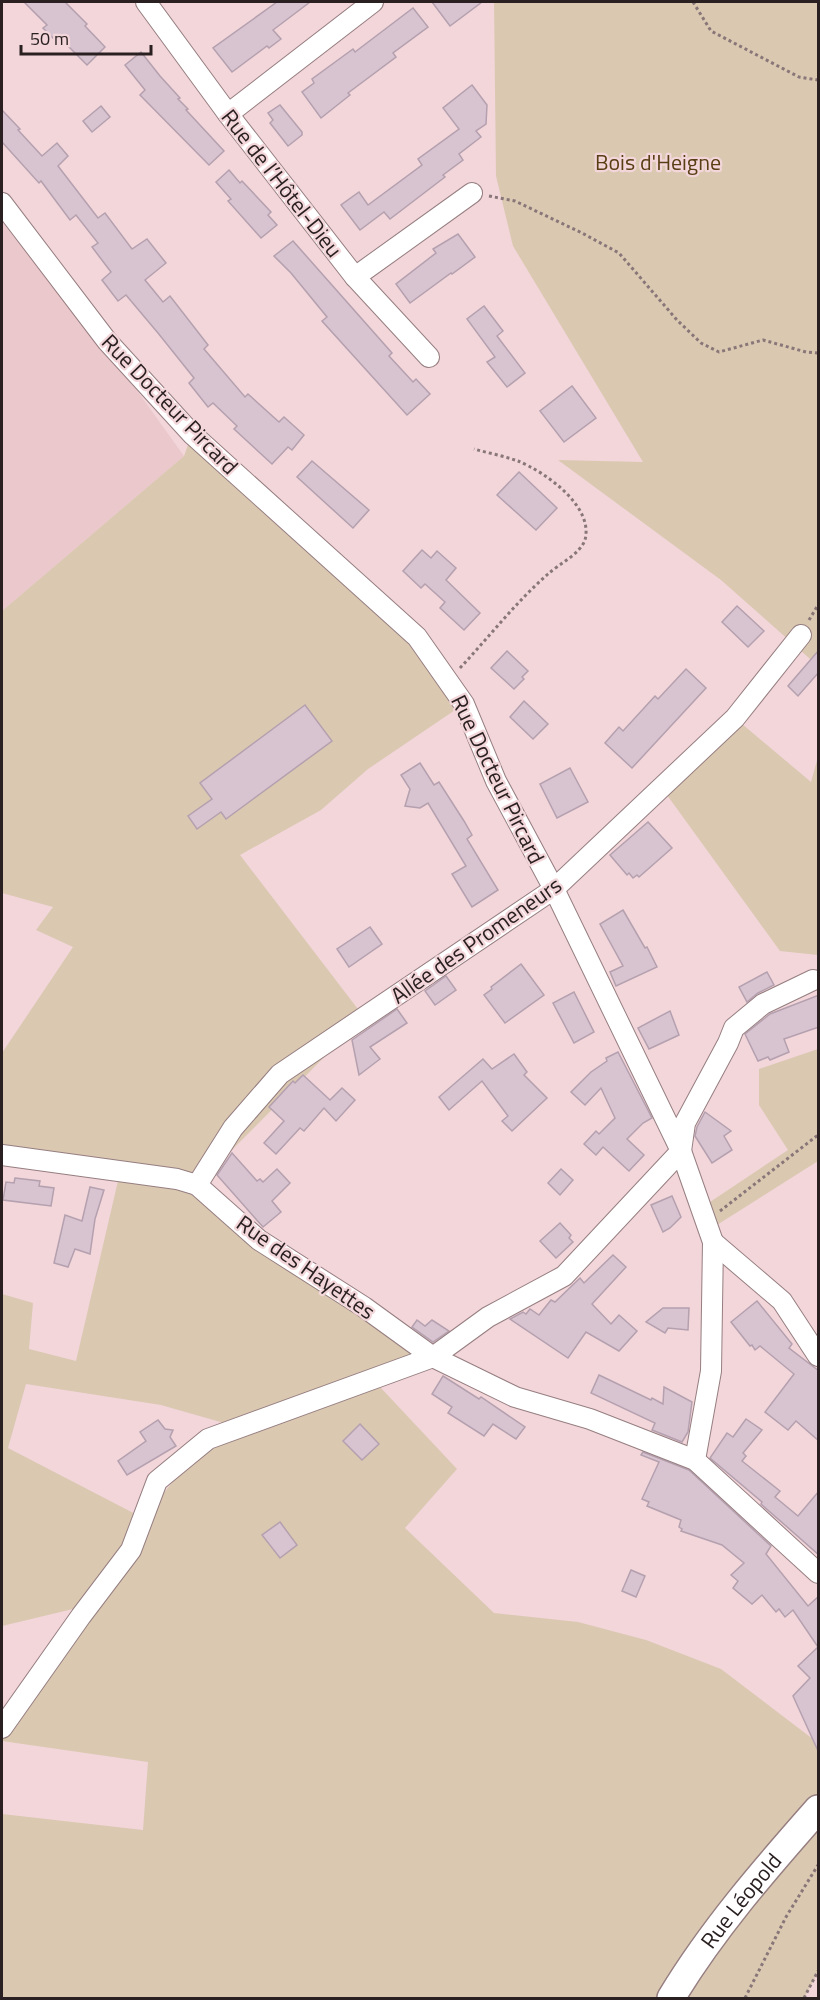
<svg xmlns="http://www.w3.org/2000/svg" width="820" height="2000" font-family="'Titillium Web',sans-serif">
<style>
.built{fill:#ebc8cc}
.green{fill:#dac8b1;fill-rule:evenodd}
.building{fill:#d8c3d1;stroke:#b4a0ae;stroke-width:1.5}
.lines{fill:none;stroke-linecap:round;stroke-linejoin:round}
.street-casing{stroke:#967e81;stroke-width:22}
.secondary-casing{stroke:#967e81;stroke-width:30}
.path{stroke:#887678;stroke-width:3;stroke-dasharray:3 3;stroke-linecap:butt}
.street{stroke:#fff;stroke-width:20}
.secondary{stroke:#fff;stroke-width:27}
.labels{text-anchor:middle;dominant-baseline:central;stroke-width:4.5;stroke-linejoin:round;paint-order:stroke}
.park-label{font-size:22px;fill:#593e14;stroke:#f2d6da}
.street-label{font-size:22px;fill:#2a2021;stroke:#f2d6da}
</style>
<rect width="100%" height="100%" fill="#f2d6da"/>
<!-- built -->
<path class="built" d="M2,203L184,456L2,611Z"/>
<!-- green -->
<g class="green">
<path d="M494,2H818V666L721,580L558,460L643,462L513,246L496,176Z"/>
<path d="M192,434L349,576L464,704L368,769L321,810L240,855L364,1017L197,1185L433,1357L339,1391L381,1388L457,1469L405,1528L494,1613L578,1622L646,1640L721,1669L818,1743V1972L804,1998H2V1814L143,1830L148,1762L2,1741V1726L140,1522L73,1609L2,1626V1294L33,1303L29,1349L76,1361L118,1181L2,1156V1053L73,947L36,930L53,907L2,893V611L184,456ZM26,1384L161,1405L238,1427L208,1439L143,1518L8,1448Z"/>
<path d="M735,718L811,782L818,757V955L780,951L667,795Z"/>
<path d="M818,1049V1161L709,1230L701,1208L788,1150L759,1105V1069Z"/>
</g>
<!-- building -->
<g class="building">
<path d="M24,2H65L87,24L85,26L105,47L87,65L65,43L61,46L43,28L47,25Z"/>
<path d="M277,2H310L273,30L281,39L269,48L267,46L232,72L213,48Z"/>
<path d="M432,2H482L450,26Z"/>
<path d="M413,8L428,27L393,53L396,57L348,93L350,95L321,118L302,92L314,83L312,79L353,49L355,52Z"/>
<path d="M141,52L160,76L180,98L178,99L188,109L186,110L224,151L209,165L140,95L145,90L125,65Z"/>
<path d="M472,85L487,105L486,124L476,131L481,137L459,154L463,160L443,175L445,177L390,219L384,212L360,230L341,205L359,192L368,205L422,165L418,159L459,129L443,108Z"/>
<path d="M280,105L302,132V135L288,146L270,123L273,120L268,113Z"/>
<path d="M101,106L110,117L92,132L83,121Z"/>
<path d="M2,110L20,129L18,130L42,156L57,143L68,156L58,166L98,218L105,213L132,249L147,239L166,263L145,280L163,302L170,296L208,345L204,349L245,397L248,394L279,422L284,417L304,435L292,450L288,447L272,464L234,429L237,426L213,403L208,407L189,383L194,378L158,333L126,295L118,301L102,280L111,272L92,247L98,243L76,215L70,220L41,181L39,183L2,142Z"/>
<path d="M229,170L240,183L242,181L271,212L268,215L277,225L261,238L228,201L231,199L216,182Z"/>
<path d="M458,234L475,257L452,274L451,273L410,303L396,284L436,253L433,249Z"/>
<path d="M293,241L392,353L389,356L413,382L416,379L430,394L407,415L322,321L327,317L291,273L274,256Z"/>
<path d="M484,306L503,331L497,336L525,373L507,387L487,362L495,357L467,319Z"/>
<path d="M572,386L596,418L564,442L540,411Z"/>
<path d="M312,461L369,510L353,528L297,477Z"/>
<path d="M519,472L557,508L536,530L497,495Z"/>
<path d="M422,550L431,558L437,551L456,568L446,580L480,613L464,630L440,608L445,602L425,584L421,588L403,571Z"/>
<path d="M737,606L764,631L748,647L722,622Z"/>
<path d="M819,650V672L798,696L788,686Z"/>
<path d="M507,651L528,671L522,677L524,679L514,689L491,668Z"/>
<path d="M686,669L706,688L632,768L605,743L619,727L623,731L655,696L658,699Z"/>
<path d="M524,701L548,724L533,739L510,717Z"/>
<path d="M305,705L332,741L226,819L221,812L197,829L188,816L212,799L200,783Z"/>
<path d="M420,763L434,785L439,782L464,821L472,835L467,839L498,890L472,907L452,874L466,866L428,803L420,808L405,806L410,789L401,775Z"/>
<path d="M570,768L588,802L557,818L540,784Z"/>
<path d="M648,822L672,848L639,877L637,875L633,878L629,873L627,875L610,855Z"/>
<path d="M623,910L645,948L647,947L657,967L616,986L610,972L623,966L600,924Z"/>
<path d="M370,927L382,944L349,967L337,949Z"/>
<path d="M521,964L544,995L505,1023L484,995L492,989L491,987Z"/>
<path d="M767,972L774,985L758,993L747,1002L739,987Z"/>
<path d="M446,976L456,990L435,1005L425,991Z"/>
<path d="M574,992L594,1032L574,1043L553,1003Z"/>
<path d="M819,995V1027L784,1039L789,1052L770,1060L768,1057L758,1061L745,1034L770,1014Z"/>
<path d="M397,1009L407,1023L370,1047L380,1059L359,1075L352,1040Z"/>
<path d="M670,1011L679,1035L649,1049L638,1028Z"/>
<path d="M618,1052L652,1118L643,1123L627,1139L644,1155L629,1171L603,1147L596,1155L584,1144L596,1131L599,1134L615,1118L601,1088L585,1105L571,1092L591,1072L607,1061L606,1058Z"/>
<path d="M514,1054L527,1072L524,1075L547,1098L512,1131L502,1121L508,1116L482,1081L449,1110L439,1097L483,1059L492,1069Z"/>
<path d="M303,1075L330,1100L342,1088L355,1100L336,1121L324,1108L304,1131L300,1128L276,1154L264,1143L284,1121L269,1107L293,1081L295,1083Z"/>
<path d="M705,1112L731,1131L724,1136L732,1150L712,1163L695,1136L697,1127Z"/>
<path d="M232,1153L257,1181L260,1179L263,1182L277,1169L290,1183L272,1201L281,1212L263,1227L217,1175Z"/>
<path d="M561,1169L573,1180L560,1195L548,1183Z"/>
<path d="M15,1178L40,1181L39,1186L54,1188L51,1206L3,1200L6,1182L14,1183Z"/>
<path d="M90,1187L104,1190L95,1219L90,1254L75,1249L68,1267L54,1263L65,1215L82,1221Z"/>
<path d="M672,1196L681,1217L670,1228L663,1232L651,1205Z"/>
<path d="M560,1223L571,1235L569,1238L573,1242L556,1258L540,1241Z"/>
<path d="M613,1255L626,1267L592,1304L611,1324L619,1315L637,1331L619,1351L586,1332L568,1358L510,1319L523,1312L526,1314L530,1309L539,1315L551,1300L555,1302L580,1278L584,1283Z"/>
<path d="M757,1301L792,1344L789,1348L819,1371V1441L796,1421L788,1430L765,1412L794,1374L760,1346L755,1350L752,1345L750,1346L731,1322Z"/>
<path d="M663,1308H689L688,1330L668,1328L665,1333L646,1322Z"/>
<path d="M417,1320L425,1326L432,1320L449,1331L433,1342L412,1327Z"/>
<path d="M599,1375L651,1400L652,1398L663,1404L664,1387L692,1402L688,1432L682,1442L652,1430L655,1423L591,1393Z"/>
<path d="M443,1376L479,1399L481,1397L525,1427L516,1439L493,1424L484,1436L448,1413L452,1407L432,1394Z"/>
<path d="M746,1419L762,1430L743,1453L746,1456L742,1461L780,1491L775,1497L798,1516L819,1491V1555L761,1504L762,1502L710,1458L727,1433L733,1437Z"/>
<path d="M158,1420L165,1429L173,1430L170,1437L176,1446L127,1475L118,1461L146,1441L140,1432Z"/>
<path d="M360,1424L379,1444L362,1460L343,1441Z"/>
<path d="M643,1452L689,1470L771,1546L766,1554L808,1606L819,1596V1753L793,1696L810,1678L798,1666L818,1647L793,1610L785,1617L779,1609L776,1612L762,1595L752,1604L733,1588L738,1581L731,1575L744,1563L722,1545L681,1531L682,1529L679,1527L681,1520L647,1506L649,1502L642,1499L659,1462L641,1455Z"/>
<path d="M280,1522L297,1545L280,1558L262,1535Z"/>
<path d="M631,1570L645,1576L636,1597L622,1591Z"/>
</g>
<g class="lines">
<!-- street casing -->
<g class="street-casing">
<g id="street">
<path d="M146,2L228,114L355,277L429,357"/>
<path d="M228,114L373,2"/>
<path d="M2,203L107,341L192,434L417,637L464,704L496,781L554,889L681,1151L713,1242L711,1371L695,1460"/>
<path d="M355,277L472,193"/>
<path d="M2,1155L177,1179L197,1185L259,1240L364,1307L433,1357L488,1317L564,1276L681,1151L685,1123L728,1043L734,1028L763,1004L813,980"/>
<path d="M197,1185L233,1128L280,1074L554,889L735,718L801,635"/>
<path d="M713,1242L782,1301L818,1356"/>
<path d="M2,1728L81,1616L131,1550L157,1481L208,1439L433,1357L515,1397L590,1419L695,1460L818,1573"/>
</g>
</g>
<!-- secondary casing -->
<g class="secondary-casing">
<g id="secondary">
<path id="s1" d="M671,1998C712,1930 765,1869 818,1809"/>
</g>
</g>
<!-- path -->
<g class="path">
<path d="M693,2L711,31L799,77L818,80"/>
<path d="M489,196L515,201L582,233L619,253L677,320L701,343L719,352L763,340L806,352L818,353"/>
<path d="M809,620L818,605"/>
<path d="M460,668C489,637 516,602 548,574C559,564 580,554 585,540C594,506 545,472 518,461C504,456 488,453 474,449"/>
<path d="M720,1211L818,1135"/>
<path d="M745,1998L786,1917L818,1865"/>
<path d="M804,1998L818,1971"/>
</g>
<!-- street -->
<use href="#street" class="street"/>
<!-- secondary -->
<use href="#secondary" class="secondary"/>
</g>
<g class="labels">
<!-- park labels -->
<g class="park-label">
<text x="658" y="162">Bois d'Heigne</text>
</g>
<!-- street labels -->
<g class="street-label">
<text transform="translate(282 183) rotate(52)">Rue de l’Hôtel-Dieu</text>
<text transform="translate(170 404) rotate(46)">Rue Docteur Pircard</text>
<text transform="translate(498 779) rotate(64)">Rue Docteur Pircard</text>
<text transform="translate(476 940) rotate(-35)">Allée des Promeneurs</text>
<text transform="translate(306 1267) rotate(35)">Rue des Hayettes</text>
<text stroke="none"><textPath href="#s1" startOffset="120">Rue Léopold</textPath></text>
</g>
</g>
<!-- border -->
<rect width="820" height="2000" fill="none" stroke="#2a2021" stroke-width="6"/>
<!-- scale -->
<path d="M21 45v9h130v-9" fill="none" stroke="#2a2021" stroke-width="3"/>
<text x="30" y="45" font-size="18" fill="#2a2021" stroke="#f2d6da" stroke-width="4.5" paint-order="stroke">50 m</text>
</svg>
